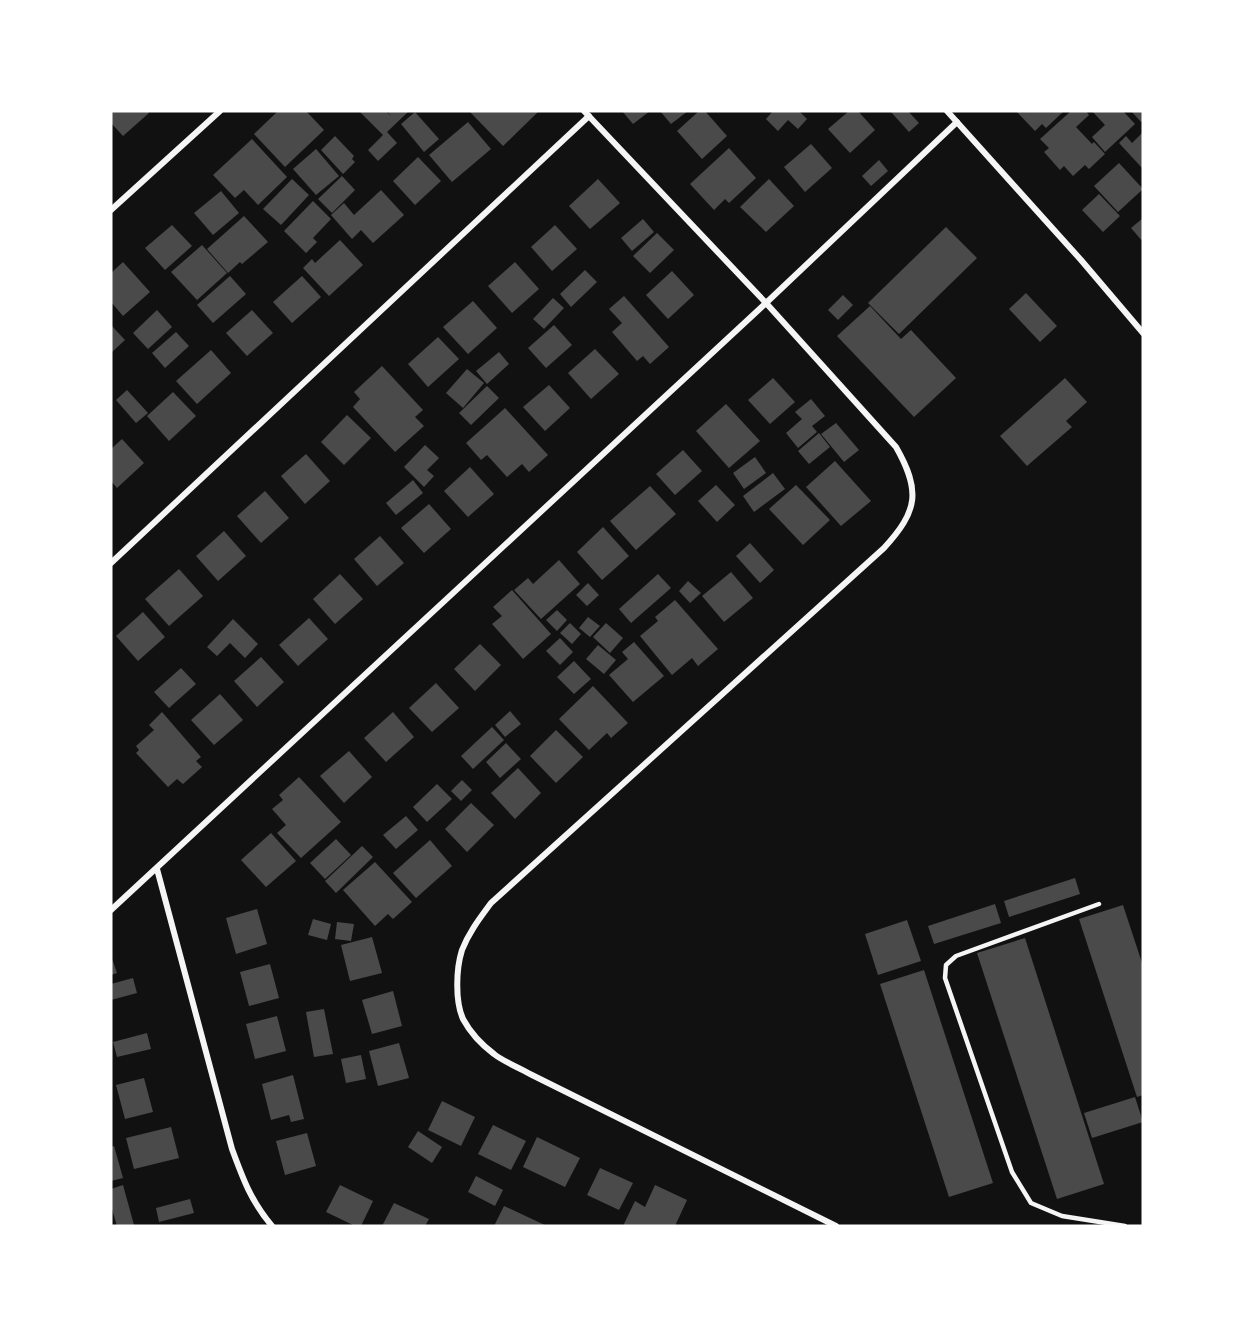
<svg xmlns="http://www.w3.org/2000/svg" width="1254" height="1337" font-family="'Titillium Web',sans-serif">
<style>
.building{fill:#4a4a4a}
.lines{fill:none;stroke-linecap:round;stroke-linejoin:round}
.service{stroke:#f5f5f5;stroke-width:4.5}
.minor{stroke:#f5f5f5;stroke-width:6}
</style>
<rect width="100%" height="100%" fill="#111"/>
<!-- building -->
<g class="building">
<path d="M111,111H147L149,113L123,136L111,123Z"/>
<path d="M278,111H306L324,130L285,167L254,134Z"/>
<path d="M359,111H386L391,116L387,111H409L387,132L397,143L378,161L368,150L383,135Z"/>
<path d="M469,111H539L503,146Z"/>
<path d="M622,111H650L633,124Z"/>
<path d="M660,111H688L671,124Z"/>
<path d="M699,111H705L727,136L702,159L677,131Z"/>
<path d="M773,111H799L807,119L798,129L788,120L778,131L766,119Z"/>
<path d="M849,111H858L875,130L850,153L828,129Z"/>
<path d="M892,111H908L919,123L909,132L891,112Z"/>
<path d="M1016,111H1064L1046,128L1042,124L1035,131Z"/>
<path d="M1071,111H1086L1089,115L1076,127L1092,144L1094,142L1105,154L1089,169L1085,165L1073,176L1064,166L1060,170L1044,152L1049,148L1040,139Z"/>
<path d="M1092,111H1123L1135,124L1105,152L1092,137L1105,125Z"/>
<path d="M1131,111H1143V121L1141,122Z"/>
<path d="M415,112L439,139L424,152L401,124Z"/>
<path d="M468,122L491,149L452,182L429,155Z"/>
<path d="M1143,132V169L1119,143L1126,136L1132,143Z"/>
<path d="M335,136L354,156L352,159L355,162L343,174L321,150Z"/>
<path d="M252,139L287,177L258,205L244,190L235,198L213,175Z"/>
<path d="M811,144L832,168L805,192L784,167Z"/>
<path d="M729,148L756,178L729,203L725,199L714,210L690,184Z"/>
<path d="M316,149L339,176L316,195L293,169Z"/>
<path d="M418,157L441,181L415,205L393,181Z"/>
<path d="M879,160L888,171L871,186L862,176Z"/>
<path d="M1119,163L1143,189L1118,212L1094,186Z"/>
<path d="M342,176L355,190L332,213L318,199Z"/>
<path d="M292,179L309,195L281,225L263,209Z"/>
<path d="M598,179L620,203L590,229L569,206Z"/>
<path d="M769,179L794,206L766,232L740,207Z"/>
<path d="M381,190L404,215L373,243L361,230L352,239L331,215L344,203L354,215Z"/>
<path d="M221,191L239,213L213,235L194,213Z"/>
<path d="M1099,194L1120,216L1103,232L1082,210Z"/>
<path d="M313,201L331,219L313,238L317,242L306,253L284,231Z"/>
<path d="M244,216L268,242L242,264L240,262L228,273L207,249Z"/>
<path d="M1143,218V242L1131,228Z"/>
<path d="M643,219L654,232L632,251L621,238Z"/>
<path d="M172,225L192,246L165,270L145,248Z"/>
<path d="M555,225L577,249L552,271L531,247Z"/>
<path d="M946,227L977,258L899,334L868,303Z"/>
<path d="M657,233L674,250L650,273L633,256Z"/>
<path d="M340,240L363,265L329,296L303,268L312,259L315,263Z"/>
<path d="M202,245L227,273L197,300L171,272Z"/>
<path d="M123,262L150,292L123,316L111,302V273Z"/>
<path d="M515,262L539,289L512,313L488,286Z"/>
<path d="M585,270L597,282L571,307L560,294Z"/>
<path d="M672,271L694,295L668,319L646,295Z"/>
<path d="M230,276L246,294L213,323L197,305Z"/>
<path d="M302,276L321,297L292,323L273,302Z"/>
<path d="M1026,293L1057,326L1040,342L1009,309Z"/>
<path d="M843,295L853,305L838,320L828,310Z"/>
<path d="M624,296L669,347L650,364L643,356L637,361L612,332L622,323L609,309Z"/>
<path d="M553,298L564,308L544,329L533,319Z"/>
<path d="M473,301L497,328L468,354L443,327Z"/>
<path d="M870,306L901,339L911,330L956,378L914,417L837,336Z"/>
<path d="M157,310L172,327L148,349L133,333Z"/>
<path d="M252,310L273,333L247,356L226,333Z"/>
<path d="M111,325L125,340L111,353Z"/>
<path d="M554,325L572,345L546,368L528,348Z"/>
<path d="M176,332L189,346L165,368L152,353Z"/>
<path d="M438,337L459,359L428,387L408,364Z"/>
<path d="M595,349L619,374L591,399L568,373Z"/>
<path d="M211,350L231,373L197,404L176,381Z"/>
<path d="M499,352L509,364L487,384L476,371Z"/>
<path d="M382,366L423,410L415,417L424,426L395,452L353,407L360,399L354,392Z"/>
<path d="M467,369L484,383L463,408L446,393Z"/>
<path d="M773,378L795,402L770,424L748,400Z"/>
<path d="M1065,378L1087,402L1066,421L1072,427L1027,466L1000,436Z"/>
<path d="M549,385L570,408L545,431L523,407Z"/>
<path d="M487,386L499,398L471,425L459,413Z"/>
<path d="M127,390L148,413L136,423L116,400Z"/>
<path d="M173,392L196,416L169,441L147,416Z"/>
<path d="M811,399L825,416L812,426L817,432L798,448L786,433L802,419L795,412Z"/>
<path d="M726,404L760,441L729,468L696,431Z"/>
<path d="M505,408L548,455L529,472L522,464L507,477L487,455L481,460L466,443Z"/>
<path d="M347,415L371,438L344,465L321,442Z"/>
<path d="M836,423L859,450L844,462L821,434Z"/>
<path d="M819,433L830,447L809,464L798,451Z"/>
<path d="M122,439L144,463L117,488L111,481V449Z"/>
<path d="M425,445L439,458L427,470L434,476L424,487L404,467Z"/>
<path d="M683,450L702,471L675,495L656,474Z"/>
<path d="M306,454L330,481L305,504L281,476Z"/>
<path d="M755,457L766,473L744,489L733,473Z"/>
<path d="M835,461L871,501L841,526L806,487Z"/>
<path d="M470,467L494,494L468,517L444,491Z"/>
<path d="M773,473L785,489L754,512L743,496Z"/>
<path d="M413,480L423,493L396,515L386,503Z"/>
<path d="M716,485L735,505L717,522L698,501Z"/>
<path d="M796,485L830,520L803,545L769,509Z"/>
<path d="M650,486L676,514L636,550L610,521Z"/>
<path d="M265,491L289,518L261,543L237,516Z"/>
<path d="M429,504L451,529L424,553L401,528Z"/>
<path d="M603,527L629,556L602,580L577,552Z"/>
<path d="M224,531L246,556L218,581L196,556Z"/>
<path d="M380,536L404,563L377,586L354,559Z"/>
<path d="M750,543L774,570L760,583L736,556Z"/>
<path d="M559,560L580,584L541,619L514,590L528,578L533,584Z"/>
<path d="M179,569L203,596L169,626L145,599Z"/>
<path d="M731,572L753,598L724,622L702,596Z"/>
<path d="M340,574L363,599L335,624L313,599Z"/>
<path d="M658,574L671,588L631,623L619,609Z"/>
<path d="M688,581L701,593L690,603L679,591Z"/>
<path d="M588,583L599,595L587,606L576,595Z"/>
<path d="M512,590L551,634L523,659L492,624L502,616L493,607Z"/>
<path d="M675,600L718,649L698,666L692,658L672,675L640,636L658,621L655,617Z"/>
<path d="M557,610L567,620L557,631L546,620Z"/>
<path d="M143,612L165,637L138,661L116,636Z"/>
<path d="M588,617L600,626L590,637L579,628Z"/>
<path d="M309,618L328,639L298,666L279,645Z"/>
<path d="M233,619L258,644L245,658L230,643L217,656L207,647Z"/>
<path d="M570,623L581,634L572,644L560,633Z"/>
<path d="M606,623L623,638L610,653L593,637Z"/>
<path d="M560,638L573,652L560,665L546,651Z"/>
<path d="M634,642L664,676L633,702L609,675L628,659L622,652Z"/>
<path d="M480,644L501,665L475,691L454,669Z"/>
<path d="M598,645L616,660L604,674L586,659Z"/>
<path d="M261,657L284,682L257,707L234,681Z"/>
<path d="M574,661L591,679L574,694L557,677Z"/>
<path d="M181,668L196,684L169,708L154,692Z"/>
<path d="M436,683L459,708L432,732L409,708Z"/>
<path d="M593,686L628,723L611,738L607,733L589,750L559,719Z"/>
<path d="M220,694L243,720L214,745L191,720Z"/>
<path d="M510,711L521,724L505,737L495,725Z"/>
<path d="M162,712L201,757L196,761L202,767L183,784L177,779L168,787L136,753L139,750L136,746L154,730L149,725Z"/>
<path d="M393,712L414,737L386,762L364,738Z"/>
<path d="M492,727L504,740L473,769L461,756Z"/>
<path d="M556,730L583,757L556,783L530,756Z"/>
<path d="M506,743L521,759L500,778L486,762Z"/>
<path d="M349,751L372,777L344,803L320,776Z"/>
<path d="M518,768L541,793L515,819L491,793Z"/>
<path d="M299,777L341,822L301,858L277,833L286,825L272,809L283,800L279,795Z"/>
<path d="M462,780L472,790L461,801L451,791Z"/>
<path d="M437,784L452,799L427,822L413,807Z"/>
<path d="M471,803L494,825L467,852L445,829Z"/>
<path d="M406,816L418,830L396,849L383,835Z"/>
<path d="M271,833L296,861L266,887L241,860Z"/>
<path d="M336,839L351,855L325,879L310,863Z"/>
<path d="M430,840L452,866L416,898L393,873Z"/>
<path d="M362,846L373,857L336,893L325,881Z"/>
<path d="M375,862L412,902L393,919L388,914L375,926L343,890Z"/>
<path d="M1075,878L1080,894L1009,917L1004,901Z"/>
<path d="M995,904L1001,923L934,944L928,926Z"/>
<path d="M1123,905L1143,966V1095L1137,1097L1079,919Z"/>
<path d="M257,909L267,944L236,954L226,918Z"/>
<path d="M313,919L331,924L327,940L308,935Z"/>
<path d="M907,920L921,961L878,975L865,934Z"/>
<path d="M337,922L354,924L351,941L335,939Z"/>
<path d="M372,937L382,973L350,981L341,945Z"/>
<path d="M1025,938L1104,1184L1057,1199L977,953Z"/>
<path d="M111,956L117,973L111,975Z"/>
<path d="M270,964L279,998L249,1006L240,972Z"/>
<path d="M924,970L993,1183L949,1197L880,984Z"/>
<path d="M133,978L137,993L111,1000V984Z"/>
<path d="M393,991L402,1026L372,1034L362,1000Z"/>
<path d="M324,1009L333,1054L314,1057L306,1012Z"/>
<path d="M277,1016L286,1051L255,1059L246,1024Z"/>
<path d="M147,1033L151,1049L117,1057L113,1042Z"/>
<path d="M399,1043L409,1078L378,1086L369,1051Z"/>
<path d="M361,1055L366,1079L346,1083L341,1059Z"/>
<path d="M293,1075L304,1119L291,1122L289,1115L271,1120L262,1084Z"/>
<path d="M144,1078L153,1112L125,1119L116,1085Z"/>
<path d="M1135,1097L1143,1122L1092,1138L1084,1113Z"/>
<path d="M442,1101L475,1117L461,1146L428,1130Z"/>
<path d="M493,1125L526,1141L511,1170L478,1154Z"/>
<path d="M171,1127L179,1158L134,1169L126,1138Z"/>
<path d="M418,1131L442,1147L432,1163L408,1147Z"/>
<path d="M307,1133L316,1166L285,1175L276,1141Z"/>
<path d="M537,1137L580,1158L565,1187L523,1167Z"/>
<path d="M114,1146L123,1178L111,1181V1147Z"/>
<path d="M600,1168L633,1183L619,1210L587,1195Z"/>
<path d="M476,1176L503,1190L495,1206L468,1192Z"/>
<path d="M123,1185L134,1225L131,1226H117L111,1206V1189Z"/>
<path d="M340,1185L373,1201L361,1226H355L326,1212Z"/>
<path d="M655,1185L687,1200L675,1226H623L635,1201L645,1207Z"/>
<path d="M190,1199L194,1213L159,1222L156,1208Z"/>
<path d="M394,1203L429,1219L425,1226H382Z"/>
<path d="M504,1206L547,1226H494Z"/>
</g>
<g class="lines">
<!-- service -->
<path class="service" d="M1099,904L956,956L946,965L945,978L1012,1172L1031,1203L1062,1216L1125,1226"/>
<!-- minor -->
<g class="minor">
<path d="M584,111L766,303L896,447C921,491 918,511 884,548L491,903C480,918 469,932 462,950C456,969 455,1001 463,1019C470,1032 482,1045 494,1054C504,1062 518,1067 530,1074L836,1226"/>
<path d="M947,111L1081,260L1143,333"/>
<path d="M111,210L220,111"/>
<path d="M111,563L589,116"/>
<path d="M157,869L232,1149C243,1179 251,1201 272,1226"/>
<path d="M111,910L766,303L957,122"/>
</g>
</g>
<!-- border -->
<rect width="1254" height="1337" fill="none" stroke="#ffffff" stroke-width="225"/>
</svg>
